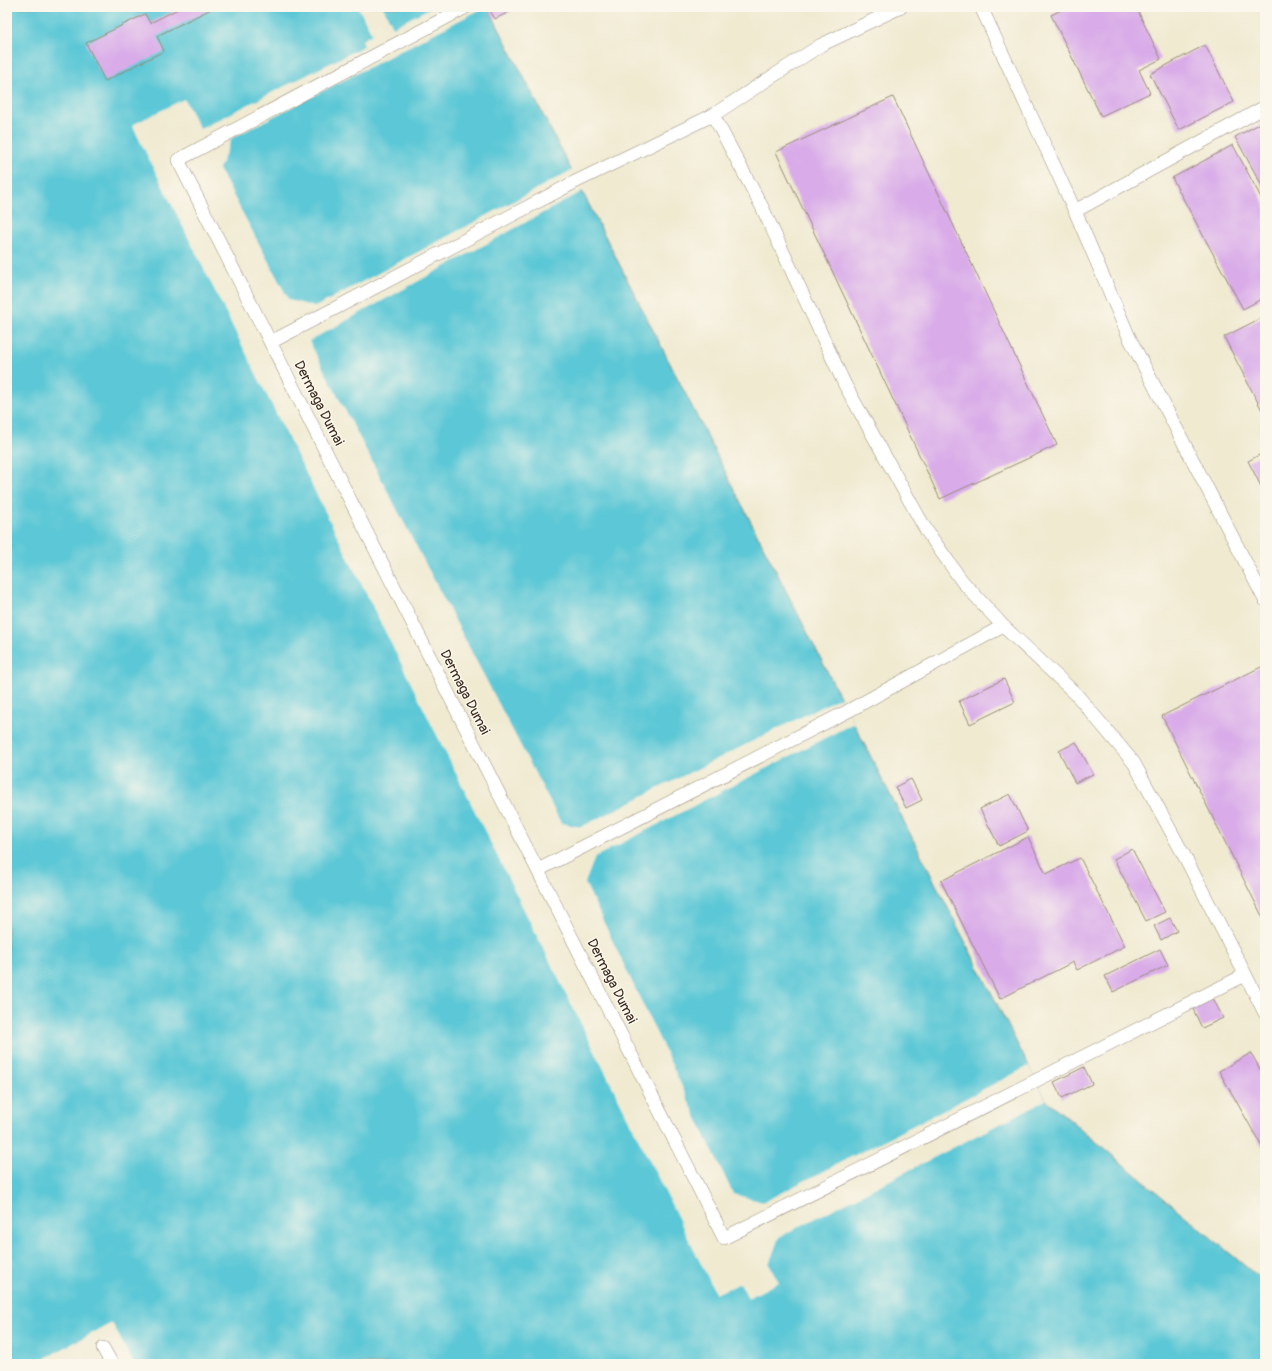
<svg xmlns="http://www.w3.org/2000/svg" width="1272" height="1371" font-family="Pangolin,sans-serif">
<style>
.water{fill:#5cc7d6;stroke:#4c787a}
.pier{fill:#f0ead1}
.building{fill:#d9ace9}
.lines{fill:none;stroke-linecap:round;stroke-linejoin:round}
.service-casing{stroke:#968a78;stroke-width:14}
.service{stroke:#fff;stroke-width:13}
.labels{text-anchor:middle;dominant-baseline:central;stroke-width:3;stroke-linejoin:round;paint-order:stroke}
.street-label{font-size:14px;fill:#3b2a1e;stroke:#fbf7ec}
</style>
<rect width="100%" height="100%" fill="#fbf7ec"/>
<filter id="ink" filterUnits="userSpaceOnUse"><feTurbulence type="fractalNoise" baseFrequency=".025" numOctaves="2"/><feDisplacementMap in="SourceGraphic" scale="8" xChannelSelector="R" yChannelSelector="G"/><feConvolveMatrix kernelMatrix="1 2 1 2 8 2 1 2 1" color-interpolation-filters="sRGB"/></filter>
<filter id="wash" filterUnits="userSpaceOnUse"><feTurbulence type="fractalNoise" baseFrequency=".012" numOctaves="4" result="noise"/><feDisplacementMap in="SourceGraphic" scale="16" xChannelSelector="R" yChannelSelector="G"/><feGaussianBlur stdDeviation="0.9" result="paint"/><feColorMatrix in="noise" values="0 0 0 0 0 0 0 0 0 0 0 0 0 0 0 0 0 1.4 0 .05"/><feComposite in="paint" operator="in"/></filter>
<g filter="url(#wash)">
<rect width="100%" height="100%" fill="#f0ead1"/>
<!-- water -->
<path class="water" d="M7,7H488L1046,1100L1263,1281L1265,1287V1364H7Z"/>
<!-- pier -->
<g class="pier">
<path d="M358,7H383L393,27L432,7H485L232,138L219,169L289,300L315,307L572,170L583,191L309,341L561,823L581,827L841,697L854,723L595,857L585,883L733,1194L763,1202L1029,1066L1046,1100L779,1237L769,1264L779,1282L748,1298L740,1283L716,1294L132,125L184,99L200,129L364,46L362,40L372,34Z"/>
<path d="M112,1323L134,1364H48L45,1358Z"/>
</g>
<g id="blocks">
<!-- building -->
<g class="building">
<path d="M182,7H215L157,36L164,51L105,81L86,43L145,14L150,23Z"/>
<path d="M488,7H519L495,19Z"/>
<path d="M1067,7H1136L1161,59L1139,70L1150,93L1101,116L1051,15Z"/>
<path d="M1205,45L1234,102L1179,130L1150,74Z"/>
<path d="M893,97L1057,445L940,499L776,152Z"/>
<path d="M1265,121V191L1235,137Z"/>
<path d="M1233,145L1265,205V297L1243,309L1172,178Z"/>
<path d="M1265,316V416L1224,337Z"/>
<path d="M1265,452V494L1248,461Z"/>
<path d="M1265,665V922L1162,716Z"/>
<path d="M1004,679L1015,702L970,724L959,701Z"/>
<path d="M1076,742L1093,774L1075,783L1059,751Z"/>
<path d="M911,779L922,800L906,808L895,787Z"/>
<path d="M1010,794L1028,831L999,846L980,809Z"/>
<path d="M1028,837L1046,874L1080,858L1125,946L1077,970L1073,962L1000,999L941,881Z"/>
<path d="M1132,849L1165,912L1146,921L1114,859Z"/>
<path d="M1170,918L1177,931L1161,940L1154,926Z"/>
<path d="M1160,949L1168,965L1113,992L1105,976Z"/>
<path d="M1213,998L1223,1018L1202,1028L1192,1007Z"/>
<path d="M1251,1053L1265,1078V1152L1219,1071Z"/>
<path d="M1084,1067L1092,1084L1062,1098L1054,1082Z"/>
</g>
</g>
</g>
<g filter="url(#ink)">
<use href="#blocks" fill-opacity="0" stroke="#968a78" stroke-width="1"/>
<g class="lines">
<!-- service casing -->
<g class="service-casing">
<g id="service">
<path d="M466,7L178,160L724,1238L1245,975"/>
<path d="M901,7L821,45L713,115L762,207L845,385L926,530L962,581L1003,626L1076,694L1134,763L1187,861L1265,1013"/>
<path d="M981,7L1075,211L1129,337L1265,600"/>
<path d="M1075,211L1265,107"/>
<path d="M271,342L577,181L713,115"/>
<path d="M538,870L848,711L1003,626"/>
<path d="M103,1348L112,1364"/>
</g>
</g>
<!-- service -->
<use href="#service" class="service"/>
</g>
</g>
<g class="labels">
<!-- street labels -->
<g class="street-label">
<text transform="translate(319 403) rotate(63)">Dermaga Dumai</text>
<text transform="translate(465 692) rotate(63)">Dermaga Dumai</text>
<text transform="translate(612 981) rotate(63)">Dermaga Dumai</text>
</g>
</g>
<!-- margin -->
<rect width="1272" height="1371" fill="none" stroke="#fbf7ec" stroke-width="24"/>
</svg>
